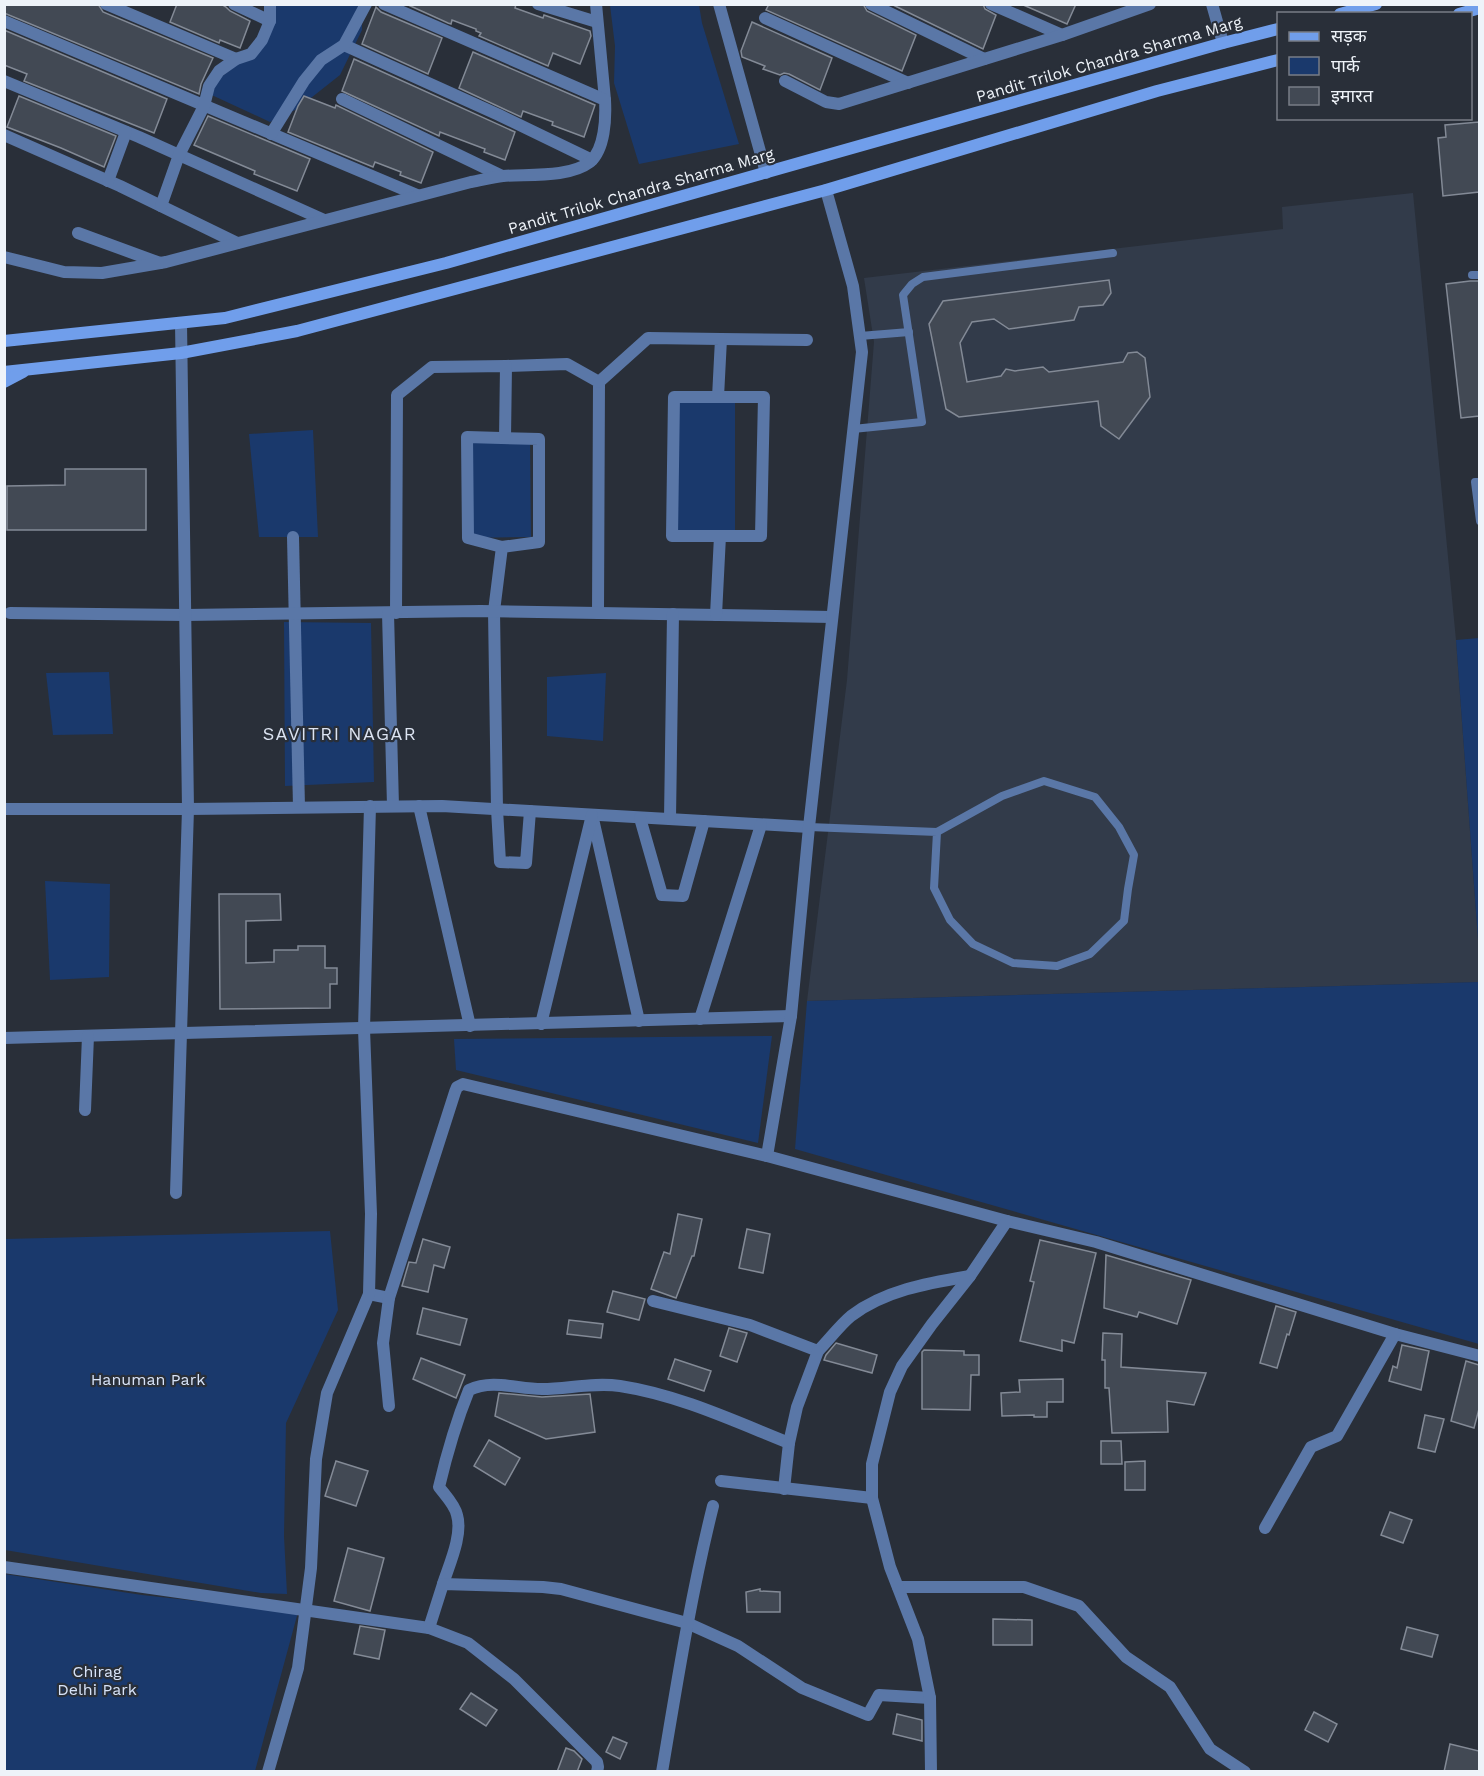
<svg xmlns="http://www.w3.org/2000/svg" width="1484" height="1776" font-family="'Work Sans','Noto Sans Devanagari',sans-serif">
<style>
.built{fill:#323b4a}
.green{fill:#1a396c}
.building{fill:#424954;stroke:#838a96;stroke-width:1.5}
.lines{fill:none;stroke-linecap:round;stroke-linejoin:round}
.lane{stroke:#5a77a7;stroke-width:8}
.street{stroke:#5a77a7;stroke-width:12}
.secondary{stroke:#709eeb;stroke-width:12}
.labels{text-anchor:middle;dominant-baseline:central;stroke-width:4.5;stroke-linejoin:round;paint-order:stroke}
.street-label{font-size:16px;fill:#eef3f9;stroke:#292f39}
.park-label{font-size:16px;fill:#d7e3f8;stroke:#292f39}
.neighbourhood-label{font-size:18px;letter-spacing:1.5px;fill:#dce4f2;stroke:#292f39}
</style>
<rect width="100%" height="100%" fill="#292f39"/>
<!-- built -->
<path class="built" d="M1413,193L1456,640L1479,953V982L807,1001L847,680L874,342L864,278L1283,229L1282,207Z"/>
<!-- green -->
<g class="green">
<path d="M267,5H362V30L340,75L297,109L270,122L203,91L261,46Z"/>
<path d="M610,5H699L702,23L739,144L639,164L614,83L615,46Z"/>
<path d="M735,393V535L672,536L674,397Z"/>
<path d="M313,430L318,537H259L249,434Z"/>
<path d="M530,436L531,537L468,538L467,437Z"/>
<path d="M284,622L371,623L374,782L285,786Z"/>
<path d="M1479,638H1480L1479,953L1456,640Z"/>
<path d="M109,672L113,734L53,735L46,673Z"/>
<path d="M606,673L603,741L547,736V677Z"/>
<path d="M45,881L110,884L109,977L50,980Z"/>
<path d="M1479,982V1344L795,1149L807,1001Z"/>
<path d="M772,1036L758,1143L456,1070L454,1039Z"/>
<path d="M330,1231L338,1310L286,1423L284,1536L287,1594L261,1593L5,1550V1239Z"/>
<path d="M4,1574L142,1595L298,1612L255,1771H5Z"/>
</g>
<!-- building -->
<g class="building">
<path d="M4,4H98L103,12L213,58L201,84L199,94L4,13Z"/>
<path d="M177,4H221L226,7L230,11L250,21L240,48L220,40L219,43L170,22Z"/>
<path d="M406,4H516L515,8L543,18L544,15L590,31L591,36L580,64L553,53L548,66L479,36L481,33L476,31V29L452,20L451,24L448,23Z"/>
<path d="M769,4H863L867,11L916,35L902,71L766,10Z"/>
<path d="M891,4H983L985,9L996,15L983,49Z"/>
<path d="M1021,4H1076L1067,24Z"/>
<path d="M376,7L381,12L442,38L428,74L362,44Z"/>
<path d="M752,22L832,58L820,90L789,74L784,73L780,75L763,69L765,66L742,57L741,51Z"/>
<path d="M4,30L167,99L154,133L24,81L27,74L4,65Z"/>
<path d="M473,52L595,105L584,137L552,125L553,122L523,111L521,117L459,88Z"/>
<path d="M354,59L515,132L505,160L484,152L485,149L440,132L439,136L342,91Z"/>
<path d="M19,96L116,136L104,167L61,148L7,127Z"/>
<path d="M304,96L335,108L336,105L433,152L421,183L400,175L401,172L375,162L373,167L288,132L298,106Z"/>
<path d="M208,116L310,159L297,191L254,174L255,171L194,145Z"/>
<path d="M1479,122V192L1443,196L1438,138L1446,137L1445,125Z"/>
<path d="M1109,280L1111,293L1103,305L1079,307L1074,320L1009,329L994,319L972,322L960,343L967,382L1001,376L1006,369L1015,371L1043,367L1049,372L1123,362L1128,353L1137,352L1145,358L1150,397L1119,439L1101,426L1098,401L959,417L946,409L929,324L943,301Z"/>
<path d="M1470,281H1479V416L1461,418L1446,284Z"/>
<path d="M65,469H146V530H7V486L65,485Z"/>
<path d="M219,894H280L281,920L246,921V963L274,962V950H298V946H325V968H337V984H330V1008L220,1009Z"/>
<path d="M678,1214L702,1219L694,1256H692L676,1298L651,1289L664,1252L670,1254Z"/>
<path d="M747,1229L770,1234L763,1273L739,1268Z"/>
<path d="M423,1239L450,1247L444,1268L434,1265L428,1292L402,1286L409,1262L416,1263Z"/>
<path d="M1040,1240L1096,1253L1074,1343L1062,1340V1351L1020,1341L1034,1282L1030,1281Z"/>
<path d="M1106,1255L1191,1280L1177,1324L1139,1312L1137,1317L1104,1308Z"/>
<path d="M613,1291L645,1299L639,1320L607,1312Z"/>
<path d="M1276,1306L1296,1312L1289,1335L1287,1334L1277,1368L1260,1363Z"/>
<path d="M423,1308L467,1319L460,1345L417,1334Z"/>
<path d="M569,1320L603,1324L601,1338L567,1334Z"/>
<path d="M729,1328L747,1333L737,1362L720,1356Z"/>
<path d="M1103,1333L1122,1334L1121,1367L1206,1373L1194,1405L1167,1401L1168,1432L1112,1433L1109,1388H1105V1360H1102Z"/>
<path d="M836,1343L877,1355L872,1373L824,1360L826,1355Z"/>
<path d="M1402,1345L1429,1351L1421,1390L1389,1381L1393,1366L1397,1368Z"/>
<path d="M924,1350L964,1351V1355H979V1375H971L970,1410L922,1409V1352Z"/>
<path d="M421,1358L465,1375L456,1398L413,1379Z"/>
<path d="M675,1359L711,1371L704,1391L668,1379Z"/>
<path d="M1466,1361L1479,1365V1409L1474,1428L1451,1421Z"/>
<path d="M1063,1379V1402H1047V1417H1034V1415L1002,1416L1001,1393L1020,1392L1019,1380Z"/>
<path d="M499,1393L542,1397L590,1394L595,1432L546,1439L495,1416Z"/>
<path d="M1425,1415L1444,1419L1435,1452L1418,1448Z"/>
<path d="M489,1440L520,1458L505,1485L474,1466Z"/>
<path d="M1101,1441H1121L1122,1464H1101Z"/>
<path d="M336,1461L368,1471L356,1506L325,1496Z"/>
<path d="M1145,1461V1490H1125V1462Z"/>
<path d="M1390,1512L1412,1520L1403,1543L1381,1535Z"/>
<path d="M348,1548L384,1558L370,1611L334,1601Z"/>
<path d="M760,1589V1591L780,1592V1612H747L746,1592Z"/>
<path d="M993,1619L1032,1620V1645H993Z"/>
<path d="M360,1626L385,1630L379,1659L354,1654Z"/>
<path d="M1407,1627L1438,1635L1432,1657L1401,1649Z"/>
<path d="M471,1693L497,1710L486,1726L460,1709Z"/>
<path d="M1314,1712L1337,1724L1328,1742L1305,1730Z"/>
<path d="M897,1714L922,1720V1741L893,1734Z"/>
<path d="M613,1737L627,1743L620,1759L606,1752Z"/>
<path d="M1450,1744L1479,1751V1772H1444Z"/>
<path d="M566,1748L574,1751L582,1759L577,1772H557Z"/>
</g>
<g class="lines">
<!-- lane -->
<g class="lane">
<path d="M1472,275H1480"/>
<path d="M860,336L909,332"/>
<path d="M853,429L922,422L903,295L912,284L923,277L1113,253"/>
<path d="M1480,482H1475L1480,521"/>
<path d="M809,827L937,832L934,888L950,920L973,944L1013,963L1057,966L1090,954L1124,921L1128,889L1134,855L1119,827L1095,797L1044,781L1002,796L937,832"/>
</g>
<!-- street -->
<g class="street">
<path d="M106,4L236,59"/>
<path d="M234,4L270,21"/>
<path d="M538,4L597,22"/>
<path d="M596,4L605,100"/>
<path d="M719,4L766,173"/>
<path d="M871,4L984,59"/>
<path d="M991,4L1062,35"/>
<path d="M1212,4L1223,43"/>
<path d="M765,18L908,83"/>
<path d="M4,21L417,195"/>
<path d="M344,45L499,115L592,160"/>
<path d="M4,81L139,137L324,220"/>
<path d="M785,81L826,102L839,104L1062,35L1150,4"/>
<path d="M342,99L502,176"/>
<path d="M271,134L304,81L321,60L344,45L366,4"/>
<path d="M4,135L120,186L237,243"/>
<path d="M108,181L126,132"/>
<path d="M161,206L179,155L204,106L209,86L219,71L236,59L251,54L262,40L270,21V4"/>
<path d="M78,233L160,263"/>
<path d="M4,257L64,272L102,273L166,262L471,182C482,180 493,177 503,176C529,174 569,178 590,162C605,149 606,118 605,100L384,4"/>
<path d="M721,339L807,340"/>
<path d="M506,366L567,364L599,382L598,613"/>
<path d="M599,382L648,338L721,339L718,397"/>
<path d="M293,537L299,807"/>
<path d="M502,547L468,538L467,437L539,439V542L502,547L494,611L497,809L500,862L526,863L530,811"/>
<path d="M10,613L185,615L481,611L832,617"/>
<path d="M388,613L393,806"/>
<path d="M396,613L397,395L432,367L506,366L505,438"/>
<path d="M716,615L720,536H761L764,397H674L672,536H720"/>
<path d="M419,806L470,1026"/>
<path d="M4,809H188L442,806L809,827"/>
<path d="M640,818L662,895L683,896L704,821"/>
<path d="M593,819L639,1021"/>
<path d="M670,819L673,614"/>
<path d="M700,1019L761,825"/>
<path d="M541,1024L592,815"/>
<path d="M4,1038L791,1016"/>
<path d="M85,1110L88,1036"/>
<path d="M767,1156L791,1016L809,827L862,352L853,286L826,190"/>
<path d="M176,1193L188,809L181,323"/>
<path d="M369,1294L389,1298L455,1092L457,1087L463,1084L767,1156L1007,1221L1096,1242L1395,1334L1480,1356"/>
<path d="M653,1301L750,1325L818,1351C829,1340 839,1326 851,1316C885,1290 929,1283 970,1276"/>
<path d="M389,1406L383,1343L389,1298"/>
<path d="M721,1481L872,1498"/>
<path d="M784,1489L789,1443L797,1407L818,1351"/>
<path d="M1265,1528L1311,1447L1337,1436L1395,1334"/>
<path d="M4,1567L429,1628L468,1643L514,1679L597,1762L598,1767L597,1772"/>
<path d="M443,1584C449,1565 463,1535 457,1515C455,1505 445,1495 439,1487C447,1453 456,1422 469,1390C493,1379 517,1389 542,1389C567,1389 594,1382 620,1386C679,1395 734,1421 789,1443"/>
<path d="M898,1587H1024L1079,1606L1126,1657L1170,1687L1210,1749L1245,1772"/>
<path d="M429,1628L443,1584L543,1587L561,1589L687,1623L738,1646L802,1688L868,1715L879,1695L930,1698"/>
<path d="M268,1772L298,1668L311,1568L316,1459L327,1393L369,1294L371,1214L364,1029L370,806"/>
<path d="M662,1772C677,1683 691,1594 713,1506"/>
<path d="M931,1772L930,1698L918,1639L890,1567L872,1498V1464L890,1392L902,1366L932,1324L970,1276L1007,1221"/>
</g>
<!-- secondary -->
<g class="secondary">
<path d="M1340,14L1376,4"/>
<path d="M1459,14L1480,8"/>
<path d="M4,341L225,318L446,263L1223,43L1278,29"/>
<path d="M4,372L181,353L297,331L826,190L1157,91L1278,60"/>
<path d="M4,382L23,372"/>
</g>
</g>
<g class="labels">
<!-- street labels -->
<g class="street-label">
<text transform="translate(1109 59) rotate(-16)">Pandit Trilok Chandra Sharma Marg</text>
<text transform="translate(641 191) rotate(-16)">Pandit Trilok Chandra Sharma Marg</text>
</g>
<!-- park labels -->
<g class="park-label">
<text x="148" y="1379">Hanuman Park</text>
<text x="97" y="1671">Chirag<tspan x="97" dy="18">Delhi Park</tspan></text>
</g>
<!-- neighbourhood labels -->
<g class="neighbourhood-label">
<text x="340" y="733">SAVITRI NAGAR</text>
</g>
</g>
<!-- border -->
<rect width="1484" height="1776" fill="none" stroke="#eef3f9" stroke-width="12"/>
<!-- legend -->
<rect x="1277" y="12" width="195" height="108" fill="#292f39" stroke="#787d86" stroke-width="1.5"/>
<rect x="1289" y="32" width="30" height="9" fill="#709eeb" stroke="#787d86" stroke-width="1.5"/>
<text x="1331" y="42" font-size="18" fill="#eef3f9">सड़क</text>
<rect x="1289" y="57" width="30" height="18" fill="#1a396c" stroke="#787d86" stroke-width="1.5"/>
<text x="1331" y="72" font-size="18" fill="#eef3f9">पार्क</text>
<rect x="1289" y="87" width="30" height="18" fill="#424954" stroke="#787d86" stroke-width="1.5"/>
<text x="1331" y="102" font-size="18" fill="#eef3f9">इमारत</text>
</svg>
